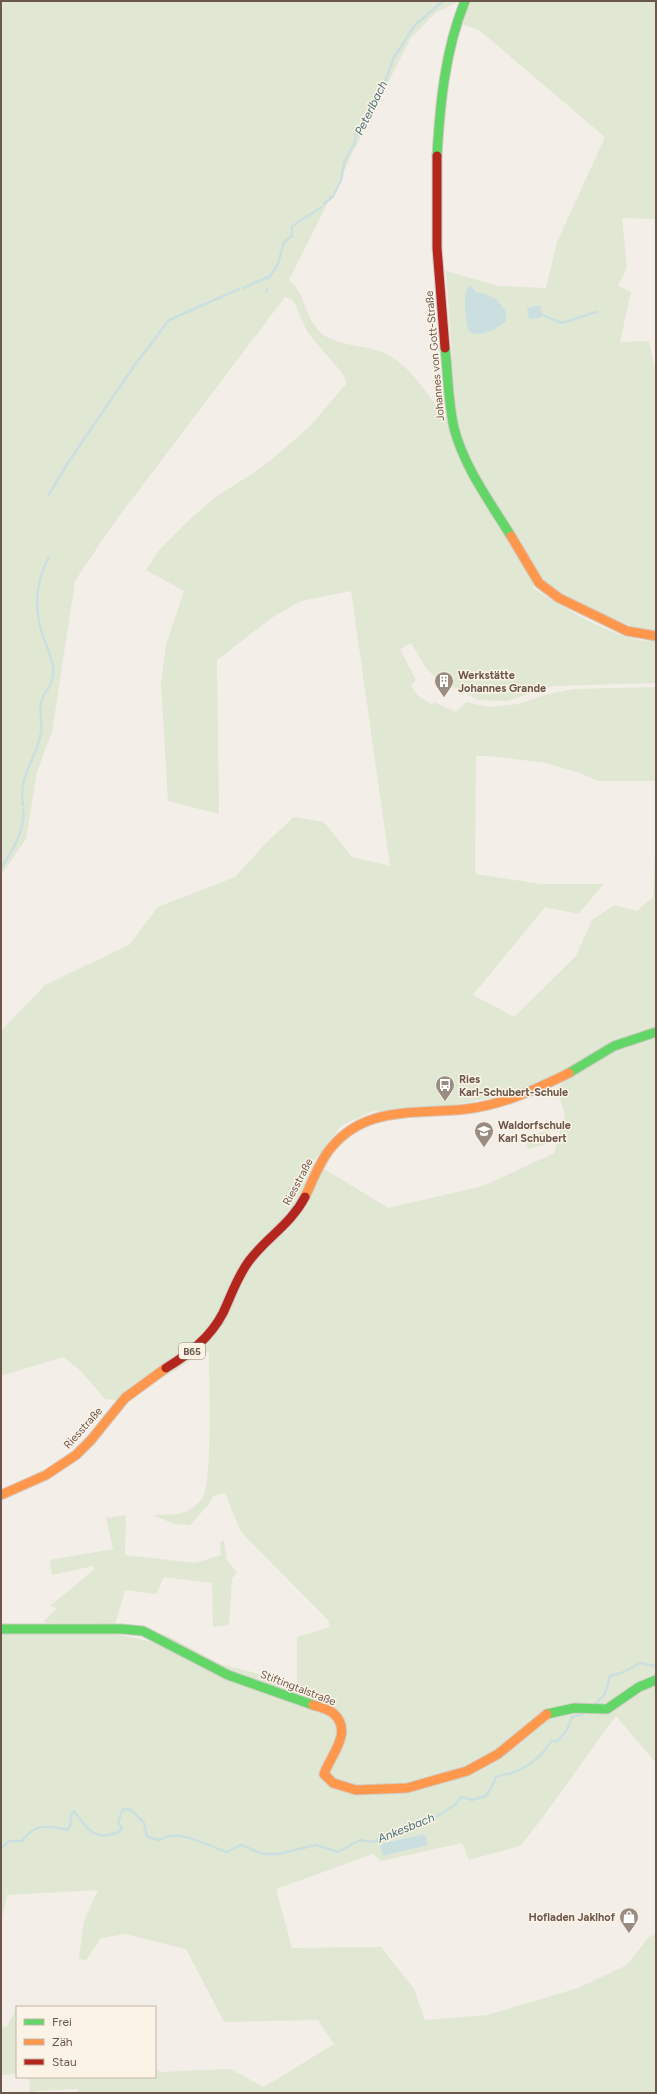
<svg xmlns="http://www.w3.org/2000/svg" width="657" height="2094" font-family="Figtree,sans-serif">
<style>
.green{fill:#e0e8d3;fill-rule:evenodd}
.water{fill:#cbdfe1}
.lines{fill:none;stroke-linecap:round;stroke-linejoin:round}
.stream{stroke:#cbdfe1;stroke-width:2.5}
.fast-casing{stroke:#d2cbc4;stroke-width:11}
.slow-casing{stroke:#d2cbc4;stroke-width:11}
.jam-casing{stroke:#d2cbc4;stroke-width:11}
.fast{stroke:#63d668;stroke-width:9}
.slow{stroke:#ff974d;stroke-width:9}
.jam{stroke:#b3261e;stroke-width:9}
.labels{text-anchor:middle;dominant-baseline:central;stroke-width:3;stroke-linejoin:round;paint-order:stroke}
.shield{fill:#fcf3e7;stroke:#97867a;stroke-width:1}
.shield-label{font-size:10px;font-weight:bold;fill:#6c574c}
.street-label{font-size:11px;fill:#6c574c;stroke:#fcf3e7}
.poi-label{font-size:11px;font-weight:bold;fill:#6c574c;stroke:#fcf3e7;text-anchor:start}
.water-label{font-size:12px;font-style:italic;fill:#4a747c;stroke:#fcf3e7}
</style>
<rect width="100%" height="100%" fill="#f3eee7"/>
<!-- green -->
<g class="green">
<path d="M1,1H460L435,13L410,39L289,280C305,293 305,316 318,330C335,348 365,343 386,354C414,368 427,396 446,418L452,355L446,271L498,286L546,288L557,242L605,137L479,30L464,25L460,11L467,1H656V219L622,218L627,268L618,286L631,292L620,342L649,341L656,374V631L646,632L585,607L537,578L533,588C562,607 621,644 656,641V683L553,686L507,701L479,700L437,679L426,668L411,643L400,649L416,680L411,685L418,696L432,705L434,702L456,712L466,702L488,707L519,704L548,694L574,689L656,687V781H598L580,773L546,763L489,756H476L475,874L541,884H604L578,914L545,907L473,995L514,1017L576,956L592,920L614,905L637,911L653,897L656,829V1763L616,1716L537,1825L520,1846L469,1860L462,1843L381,1861L373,1854L276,1889L292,1948L381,1947L414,1989L425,2020L487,2015L578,1988L627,1965L649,1937L656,1934V2093H78V2089L36,2091L30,2093V2084L28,2077H155V2069L160,2072L230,2069L264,2087L334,2044L318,2020L224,2022L186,1949L126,1934L101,1938L86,1961L79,1958L84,1921L98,1890L7,1895L1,1926V1633L116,1634L157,1643L164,1634L223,1665L297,1683V1637L330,1627L328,1620L241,1532L225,1493L213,1496L209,1504L190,1525L174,1524L153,1515C174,1514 187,1517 202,1499C213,1486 209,1375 209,1352L201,1353L178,1369L154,1382L129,1401L105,1399L80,1370L63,1357L1,1376V1031L45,985L129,945L158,907L235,877L266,843L294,817L324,822L352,857L390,866L351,591L301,601L273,617L217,660L219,814L168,801L161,684L166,644L184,591L146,570L160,549L188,521L216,497L262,467L283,450L312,424L347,383L343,374L308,333L293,300L285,297L114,523L75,581L52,732L37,772L26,839L1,875ZM473,287L477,292L486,294L487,332ZM602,1053L556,1088L565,1114L554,1153L483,1186L388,1208L313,1162L342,1125L373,1111L408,1112L529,1092ZM423,1834L427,1845L383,1855L381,1845L384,1843Z"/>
<path d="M549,1130L552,1142L528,1149L524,1137Z"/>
<path d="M126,1515L125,1555L195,1563L221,1555L220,1542L224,1540L227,1560L237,1573L232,1578L229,1625L213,1627L212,1583L164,1577L156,1594L125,1590L115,1624L46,1623L44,1621L57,1608L50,1606L94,1570L93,1566L52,1575L50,1560L113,1549L106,1518Z"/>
<path d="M17,2007V2074L1,2075V2027L7,2026Z"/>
</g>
<!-- water -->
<g class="water">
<path d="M470,285L477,292L486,294L497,300L506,312V321C496,330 482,337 469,332C466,322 461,292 470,285Z"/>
<path d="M540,305L542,314L540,318L529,319L527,308Z"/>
<path d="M423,1834L427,1838L428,1845L383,1856L380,1845L384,1843Z"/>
</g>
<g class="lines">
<!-- stream -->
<g class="stream">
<path d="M324,204L333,196L341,180L345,160L355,142L356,132L380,95L394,57L415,25L443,1"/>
<path d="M268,279L278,264L284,242L292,236V227C301,218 312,215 321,207"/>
<path d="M243,288L270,276"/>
<path d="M266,292L267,289"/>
<path d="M540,314L562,323L596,312"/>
<path d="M48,496L67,464L134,366L169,320L239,289"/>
<path d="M23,805C18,775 37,759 41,732C43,722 39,711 41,702C43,694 50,688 52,680C57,665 46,647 42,633C34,608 36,580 49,557"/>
<path d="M1,868C11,853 26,830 23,810"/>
<path d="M594,1705L605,1694L610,1676L624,1672L640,1663L656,1666"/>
<path d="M1,1848L9,1841H22C36,1822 47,1826 68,1830L71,1823V1815L74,1811C83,1823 91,1838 108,1835C113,1834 118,1833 122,1829L118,1822L123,1809L131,1810L144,1823L147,1837L159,1840C181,1828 204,1845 227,1852L241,1845L263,1854H278L316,1845L338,1852L360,1840L371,1842L390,1837L418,1823L429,1821L455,1805L461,1797L472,1800L486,1796L495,1781V1778C505,1772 505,1776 512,1773C527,1768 544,1755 551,1741H558L567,1730L572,1717L583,1714"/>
</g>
<!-- fast casing -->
<g class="fast-casing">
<g id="fast">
<path d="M437,156C440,104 445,50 465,1"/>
<path d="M445,348C448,374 448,402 454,428C464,467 490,502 511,536"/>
<path d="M569,1073L614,1046L656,1032"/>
<path d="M1,1629H122L143,1631L228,1675L313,1705"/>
<path d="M547,1714L574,1708L607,1709L639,1687L656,1680"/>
</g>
</g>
<!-- slow casing -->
<g class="slow-casing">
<g id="slow">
<path d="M511,536L539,583L559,598L627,631L656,636"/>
<path d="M305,1197C312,1182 318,1166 327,1153C362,1104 415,1115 466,1109C502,1105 537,1089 569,1073"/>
<path d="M1,1495L46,1475L76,1455L91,1440L125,1398L166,1368"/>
<path d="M313,1705C319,1707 328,1709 333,1713C354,1731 331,1755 324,1774L333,1783L356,1790L407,1788L467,1771L498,1754L547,1714"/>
</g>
</g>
<!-- jam casing -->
<g class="jam-casing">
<g id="jam">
<path d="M437,156V248L445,348"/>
<path d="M166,1368C189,1354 210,1338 223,1313C231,1296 237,1277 249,1261C266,1238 291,1224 305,1197"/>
</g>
</g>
<!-- fast -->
<use href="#fast" class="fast"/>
<!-- slow -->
<use href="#slow" class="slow"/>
<!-- jam -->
<use href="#jam" class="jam"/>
</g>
<!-- icons -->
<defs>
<g id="building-pin" transform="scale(1)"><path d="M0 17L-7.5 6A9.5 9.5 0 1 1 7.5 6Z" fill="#9b8c82" stroke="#fcf3e7"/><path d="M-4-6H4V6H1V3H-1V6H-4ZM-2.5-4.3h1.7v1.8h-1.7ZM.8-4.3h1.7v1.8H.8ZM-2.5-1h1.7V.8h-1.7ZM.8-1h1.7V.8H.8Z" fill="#fff"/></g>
<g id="bus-pin" transform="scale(1)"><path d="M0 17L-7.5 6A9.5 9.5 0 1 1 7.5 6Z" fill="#9b8c82" stroke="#fcf3e7"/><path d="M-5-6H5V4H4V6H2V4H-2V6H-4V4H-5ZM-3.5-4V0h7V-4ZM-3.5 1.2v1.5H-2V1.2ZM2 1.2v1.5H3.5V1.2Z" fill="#fff"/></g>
<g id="school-pin" transform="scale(1)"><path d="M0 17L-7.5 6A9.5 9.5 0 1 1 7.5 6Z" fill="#9b8c82" stroke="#fcf3e7"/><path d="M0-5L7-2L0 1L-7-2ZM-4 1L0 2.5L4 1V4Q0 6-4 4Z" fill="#fff"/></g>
<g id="shop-pin" transform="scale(1)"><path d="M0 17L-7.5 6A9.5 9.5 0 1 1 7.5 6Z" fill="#9b8c82" stroke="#fcf3e7"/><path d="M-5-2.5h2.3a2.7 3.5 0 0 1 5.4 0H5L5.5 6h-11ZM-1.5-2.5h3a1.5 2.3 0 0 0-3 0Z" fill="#fff"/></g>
</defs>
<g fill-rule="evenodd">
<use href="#building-pin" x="444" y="681"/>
<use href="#bus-pin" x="445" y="1085"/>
<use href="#school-pin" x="484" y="1131"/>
<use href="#shop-pin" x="629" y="1917"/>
</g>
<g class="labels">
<!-- shield labels -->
<rect class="shield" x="179" y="1343" width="26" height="16" rx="3"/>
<g class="shield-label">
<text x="192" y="1351">B65</text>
</g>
<!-- street labels -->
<g class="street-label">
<text transform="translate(435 356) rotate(-95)">Johannes von Gott-Straße</text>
<text transform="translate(298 1182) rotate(-62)">Riesstraße</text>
<text transform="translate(83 1428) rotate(-48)">Riesstraße</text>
<text transform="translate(298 1688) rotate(21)">Stiftingtalstraße</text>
</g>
<!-- poi labels -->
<g class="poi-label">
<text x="458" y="675">Werkstätte<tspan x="458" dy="13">Johannes Grande</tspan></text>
<text x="459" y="1079">Ries<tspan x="459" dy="13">Karl-Schubert-Schule</tspan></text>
<text x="498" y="1125">Waldorfschule<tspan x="498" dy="13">Karl Schubert</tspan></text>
<text x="615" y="1917" text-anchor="end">Hofladen Jaklhof</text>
</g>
<!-- water labels -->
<g class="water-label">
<text transform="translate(371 108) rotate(-64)">Peterlbach</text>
<text transform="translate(406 1828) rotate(-22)">Ankesbach</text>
</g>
</g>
<!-- border -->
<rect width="657" height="2094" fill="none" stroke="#6c574c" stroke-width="4"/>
<!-- legend -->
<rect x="16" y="2006" width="140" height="72" fill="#fcf3e7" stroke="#c2b5a9"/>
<rect x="24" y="2019" width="20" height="6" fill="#63d668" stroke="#c2b5a9"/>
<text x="52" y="2026" font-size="12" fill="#6c574c">Frei</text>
<rect x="24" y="2039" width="20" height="6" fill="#ff974d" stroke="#c2b5a9"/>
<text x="52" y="2046" font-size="12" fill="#6c574c">Zäh</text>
<rect x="24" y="2059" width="20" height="6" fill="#b3261e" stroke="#c2b5a9"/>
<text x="52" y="2066" font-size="12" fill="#6c574c">Stau</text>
</svg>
